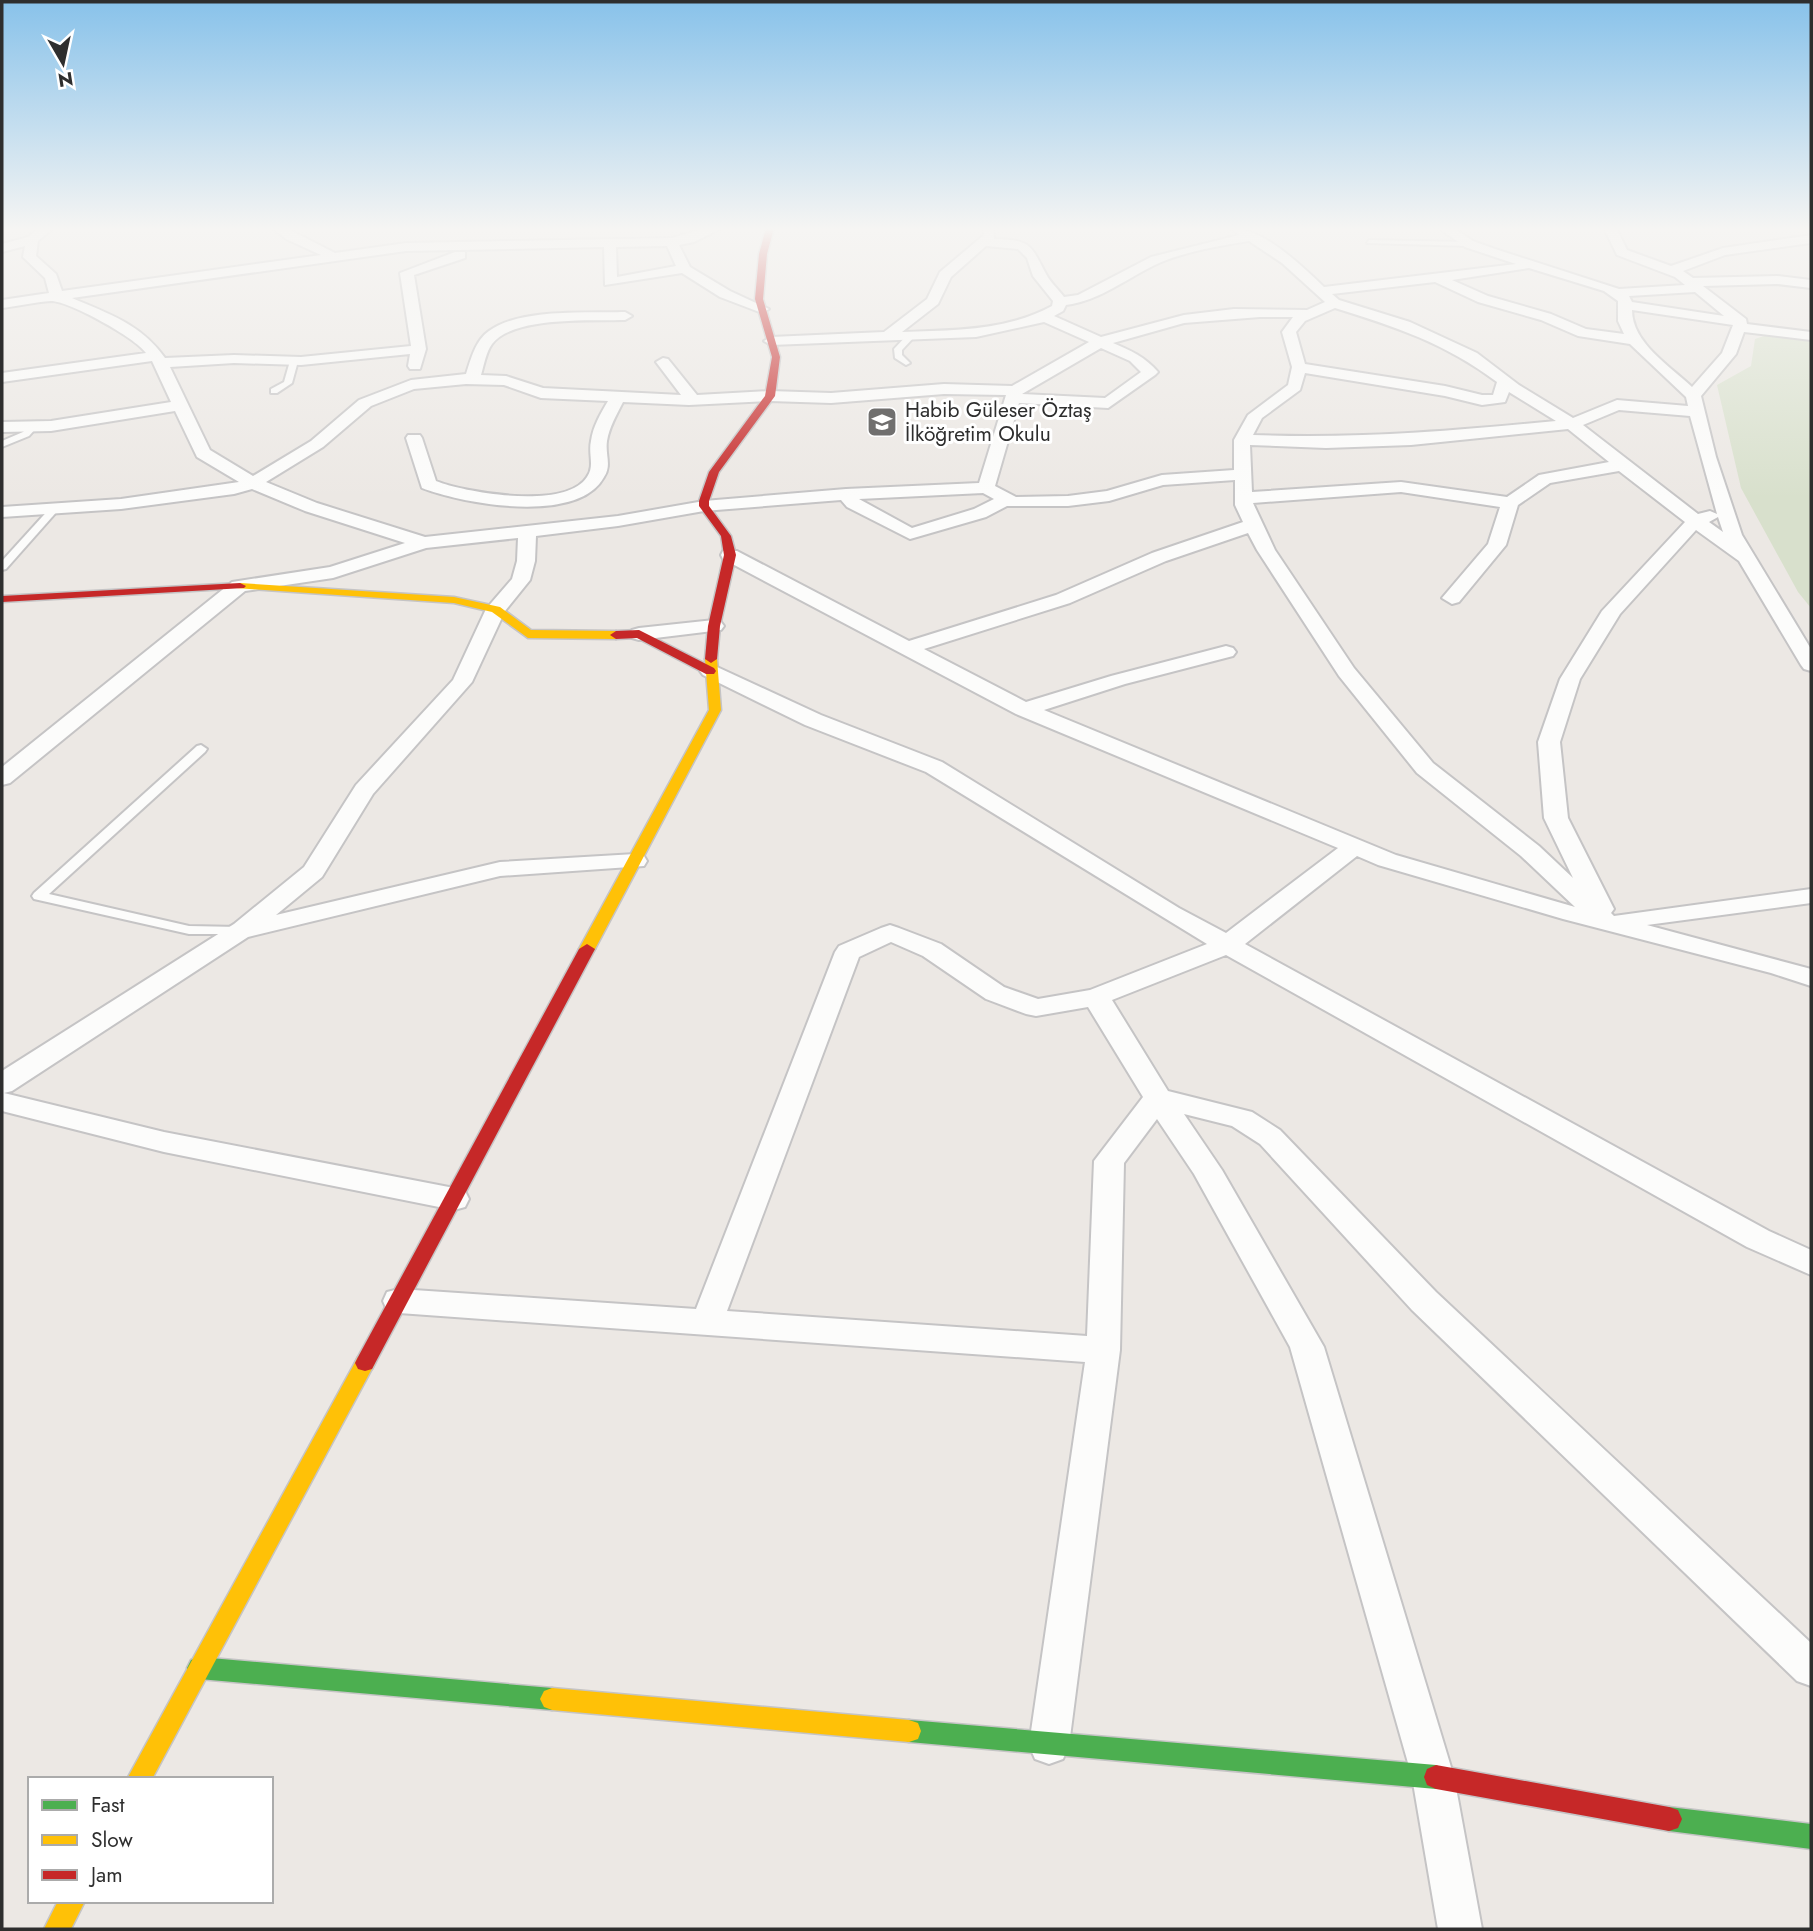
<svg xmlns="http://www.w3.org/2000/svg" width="1813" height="1931" font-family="Jost,sans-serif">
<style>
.cemetery{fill:#d8e0cc}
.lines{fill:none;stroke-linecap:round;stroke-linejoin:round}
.lane-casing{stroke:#c5c4c5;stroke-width:4}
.street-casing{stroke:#c5c4c5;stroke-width:4}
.fast-casing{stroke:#c5c4c5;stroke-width:3}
.slow-casing{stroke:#c5c4c5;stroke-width:3}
.jam-casing{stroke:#c5c4c5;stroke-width:3}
.lane{fill:#fcfcfb;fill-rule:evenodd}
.street{fill:#fcfcfb;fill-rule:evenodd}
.fast{fill:#4caf50;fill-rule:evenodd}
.slow{fill:#ffc107;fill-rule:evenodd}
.jam{fill:#c62828;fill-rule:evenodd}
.labels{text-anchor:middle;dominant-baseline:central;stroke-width:6;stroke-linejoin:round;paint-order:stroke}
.far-poi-label{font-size:21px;fill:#2e2e2e;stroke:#fff;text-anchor:start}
</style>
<rect width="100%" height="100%" fill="#ece8e4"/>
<!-- cemetery -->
<path class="cemetery" d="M1770,334L1811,341V608L1798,592L1741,488L1717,385L1751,366L1755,339Z"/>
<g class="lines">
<!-- lane casing -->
<g class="lane-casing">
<g id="lane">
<path d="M1369,240L1469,242L1472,244L1469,246L1367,243Z"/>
<path d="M908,334L915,336L902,350V355L910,363L906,365L895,358L894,349Z"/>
<path d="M294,359L298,361L292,383L277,393H271V389L284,382L290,361Z"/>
<path d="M31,424L38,426L29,436L2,447V441L23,432Z"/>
<path d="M52,506L60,508L6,569L2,570V561Z"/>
<path d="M201,745L207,749L205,752L49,894L189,926L239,927L246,931L244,934H189L34,899L32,896L34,893L197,746Z"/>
</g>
</g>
<!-- street casing -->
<g class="street-casing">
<g id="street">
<path d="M39,228H53L38,241L36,256L56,274L62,291L321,255L286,239L272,228H286L335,253L406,243L672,238L706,228H722L694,242L679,245L690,267L730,291L769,309L762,313L720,297L682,273L605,285L604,247L406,251L72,298C109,314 141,324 165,358L234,355L301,357L411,346L400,273L455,252H465V258L414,275L426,349L420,369H410L408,366L410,354L301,365L234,363L170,367L210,450L253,476L311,441L359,400L411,380L466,374C471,359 475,341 489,331C520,308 588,313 625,312L632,316L625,320C592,321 513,316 492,344C486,352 484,365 481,375L506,376L543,388L681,395L656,362L663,358L668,359L697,395L770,391L831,393L944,384L1012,386L1089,342L1044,322L976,337L771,345L764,341L771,337L884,332L927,299L940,272L984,235L983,228H993L994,239C1031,240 1030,244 1046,274C1050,282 1058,289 1064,297L1078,295L1151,257L1239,235L1231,228C1263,228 1301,265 1324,287L1516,264L1465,247L1439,228H1453L1473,241L1495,249L1619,289L1685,285L1675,277L1617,255L1604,228H1616L1627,250L1671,266L1723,248L1811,235V243L1725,255L1683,271L1693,278L1777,276L1811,280V288L1777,284L1703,286L1746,319L1747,324L1811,332V340L1744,332L1736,354L1701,396L1716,457L1742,535L1811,649V671L1804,669L1801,665L1739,561L1696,530L1620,614L1580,679L1560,742L1568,818L1614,909L1611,913L1614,916L1811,889V903L1647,925L1811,969V986L1771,973L1563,919L1378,865L1357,856L1245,944L1769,1231L1811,1250V1275L1747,1247L1226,955L1112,1000L1168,1091L1252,1112L1280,1130L1436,1292L1811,1643V1686L1797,1681L1412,1310L1260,1144L1232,1126L1184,1114L1222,1170L1324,1347L1454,1777L1482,1929H1438L1412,1777L1290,1347L1194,1174L1157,1119L1124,1163L1120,1350L1069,1745L1063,1759L1049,1764L1035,1759L1029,1745L1085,1362L399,1313L387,1310L383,1301L387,1292L399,1289L696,1309L835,952L839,946L881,928L890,925L899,928L941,944L1004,987L1038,999L1090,990L1207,944L926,772L805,725L703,675L700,671L703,667H717L821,715L942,762L1179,908L1226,933L1338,848L1016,714L723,559L721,555L723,551H737L909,641L1056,595L1152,553L1243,522L1235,505V480L1163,485L1109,501L1068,506H1007L986,517L910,539L847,507L841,500L704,511L618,526L536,536L535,561L530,580L505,611L472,682L373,794L322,877L276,915L500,862L635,854L644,856L647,861L644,866L500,876L248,937L12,1091L4,1093L164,1132L454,1188L465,1191L469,1199L465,1207L454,1210L164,1152L2,1111V1071L234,924L304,867L356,785L453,680L486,609L512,579L517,561L518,538L426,548L333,578L245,591L10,783L2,785V767L232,582L330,567L405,543L305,511L252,489L234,494L121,509L2,517V507L121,499L239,482L197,457L175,411L51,431L2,432V422L51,421L171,402L152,361L2,382V373L146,353C136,338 69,301 51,301C35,302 18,306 2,308V300L49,293L45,278L23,257L25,246L2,252V244L28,237ZM1249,241L1282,263L1325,302L1307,310L1234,309L1184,315L1101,337L1054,316L1063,311L1066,305C1100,301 1128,277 1159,263C1187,251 1219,246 1249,241ZM667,246L676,266L617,277L616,247ZM986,246L1018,249L1027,258L1033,276L1053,301L1052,306C1006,331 954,330 902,332L938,304L951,277ZM1529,268L1604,291L1618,301V321L1624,334L1586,329L1551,314L1488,296L1452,280ZM1435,282L1478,302L1541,320L1578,336L1630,344L1686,397L1688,406L1617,400L1573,418L1519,385L1477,353L1410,322L1339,300L1332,294ZM1695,292L1724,316L1632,302L1629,296ZM1335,308C1396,327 1445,343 1497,382L1493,395H1482L1445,386L1305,364L1296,332L1305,321ZM1632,310L1733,325L1722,353L1692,387C1670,366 1632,343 1632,310ZM1260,317H1293L1282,332L1292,367L1288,385L1248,415L1234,440V470L1162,475L1107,491L1068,496L1016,497L995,486L1019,403L1108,408L1155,375L1158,372C1145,357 1130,350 1113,343L1184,323ZM1101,348L1130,361L1141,372L1105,398L1022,394ZM1305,373L1445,396L1482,405L1505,402L1509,392L1556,421C1452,431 1357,439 1253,435L1262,418L1300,390ZM466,384L504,385L541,398L608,401C601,413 593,426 591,441C588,454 595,466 587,477C566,510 466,493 436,481L422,438L420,435H408L406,438L422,488C463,504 578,525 604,477C612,465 605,455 607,441C609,427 617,414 623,402L689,405L770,401L831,403L944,394L1006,395L979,483L846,489L704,501L618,516L425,537L317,503L266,482L323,447L371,406L414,389ZM1619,410L1690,416L1717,514L1710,511L1698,514L1583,425ZM1568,429L1609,462L1539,475L1507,497L1401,482L1252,492L1250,445L1326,448L1411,445ZM1619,471L1685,522L1602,611L1560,679L1538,742L1544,818L1573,878L1539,846L1433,763L1354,668L1275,550L1253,503L1401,492L1500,507L1488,544L1442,598L1452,604L1459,602L1506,545L1518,505L1550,483ZM983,493L994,499L974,509L912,528L859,499ZM1718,517L1723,532L1709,522ZM1248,533L1257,550L1339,676L1417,773L1521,856L1575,907L1396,855L1044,710L1125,684L1233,656L1236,652L1233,648L1226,646L1111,676L1026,702L924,649L1070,603L1166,561ZM891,942L923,956L986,999L1026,1014L1036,1016L1088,1007L1143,1097L1094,1161L1087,1336L727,1311L859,957Z"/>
<path d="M714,620L721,622L724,626L721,630L639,640L632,638L629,634L632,630L639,628Z"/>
</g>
</g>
<!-- fast casing -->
<g class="fast-casing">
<g id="fast">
<path d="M199,1657L552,1688L560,1691L564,1699L560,1707L552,1710L199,1679L191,1676L187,1668L191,1660Z"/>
<path d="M909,1720L1436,1765L1445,1769L1448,1777L1445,1785L1436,1789L909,1742L900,1739L897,1731L900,1723Z"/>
<path d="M1669,1807L1811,1824V1849L1669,1831L1660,1828L1656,1819L1660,1810Z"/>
</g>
</g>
<!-- slow casing -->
<g class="slow-casing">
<g id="slow">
<path d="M240,583L454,597L500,607L531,630L616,631L622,635L616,639L528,638L492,612L454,603L236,588L234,586Z"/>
<path d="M711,655L717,659L721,710L595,949L593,952H581L579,949L709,710L705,659Z"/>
<path d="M365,1355L372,1357L375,1363L152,1779H127L358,1357Z"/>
<path d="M552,1688L909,1720L918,1723L921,1731L918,1739L909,1742L552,1710L544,1707L540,1699L544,1691Z"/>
<path d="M58,1901H85L71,1929H44Z"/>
</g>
</g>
<!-- jam casing -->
<g class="jam-casing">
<g id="jam">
<path d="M766,228H774L767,254L763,299L780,357L775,396L719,472L709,501V506L731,536L736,555L720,626L717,659L711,663L705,659L708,626L724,555L721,536L699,506V501L709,472L765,396L772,357L755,299L759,254Z"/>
<path d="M240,583L246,586L244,588L2,602V596Z"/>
<path d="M639,630L714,668L716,671L714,674H706L637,638L616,639L610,635L616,631Z"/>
<path d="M587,944L595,949L372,1369L365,1371L358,1369L355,1363L358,1357L579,949Z"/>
<path d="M1436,1765L1669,1807L1678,1810L1682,1819L1678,1828L1669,1831L1436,1789L1427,1785L1424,1777L1427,1769Z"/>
</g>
</g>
<!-- lane -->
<use href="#lane" class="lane"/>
<!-- street -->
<use href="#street" class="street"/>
<!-- fast -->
<use href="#fast" class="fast"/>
<!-- slow -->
<use href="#slow" class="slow"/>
<!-- jam -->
<use href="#jam" class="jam"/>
</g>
<!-- sky -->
<linearGradient id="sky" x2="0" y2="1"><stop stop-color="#88c2ea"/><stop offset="0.46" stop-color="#f6f5f3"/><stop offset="1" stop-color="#f6f5f3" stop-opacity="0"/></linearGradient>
<rect width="1813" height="498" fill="url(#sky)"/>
<!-- icons -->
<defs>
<g id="school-square" transform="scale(1.575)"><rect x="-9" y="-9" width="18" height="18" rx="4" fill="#706f6e" stroke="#fff"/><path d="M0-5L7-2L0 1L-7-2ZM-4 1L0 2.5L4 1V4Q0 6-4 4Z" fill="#fff"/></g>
</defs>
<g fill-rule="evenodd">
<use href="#school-square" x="882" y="422"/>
</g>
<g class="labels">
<!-- far-poi labels -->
<g class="far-poi-label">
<text x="905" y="410">Habib Güleser Öztaş<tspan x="905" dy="24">İlköğretim Okulu</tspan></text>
</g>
</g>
<!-- border -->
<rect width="1813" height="1931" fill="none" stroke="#2e2e2e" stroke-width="7"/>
<!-- legend -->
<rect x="28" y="1777" width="245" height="126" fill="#ffffff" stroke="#ababab" stroke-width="2"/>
<rect x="42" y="1800" width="35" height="10" fill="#4caf50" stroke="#ababab" stroke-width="2"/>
<text x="91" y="1812" font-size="21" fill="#2e2e2e">Fast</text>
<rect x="42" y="1835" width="35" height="10" fill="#ffc107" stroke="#ababab" stroke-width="2"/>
<text x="91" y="1847" font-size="21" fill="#2e2e2e">Slow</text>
<rect x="42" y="1870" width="35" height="10" fill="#c62828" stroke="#ababab" stroke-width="2"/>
<text x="91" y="1882" font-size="21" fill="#2e2e2e">Jam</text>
<!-- north arrow -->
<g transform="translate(63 63) rotate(171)" stroke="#ffffff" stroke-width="5" paint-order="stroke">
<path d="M0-5L12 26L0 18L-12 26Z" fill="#2e2e2e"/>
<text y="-10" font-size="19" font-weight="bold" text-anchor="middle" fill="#2e2e2e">N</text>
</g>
</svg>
